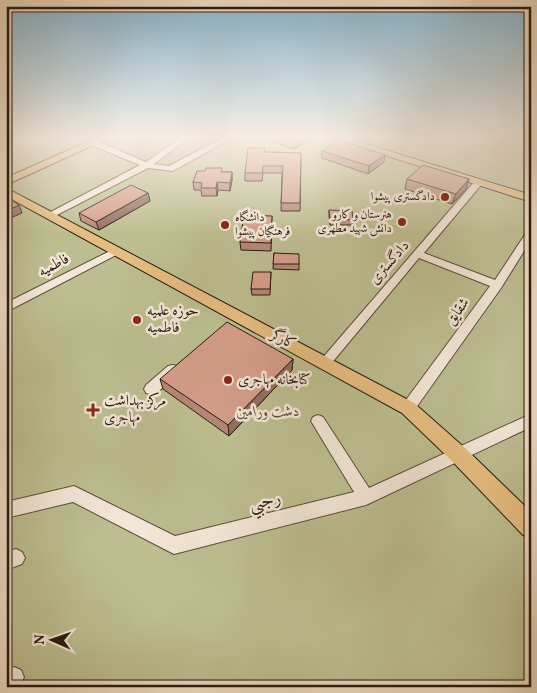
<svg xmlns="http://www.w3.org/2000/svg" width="537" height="693" font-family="Vollkorn,Amiri,serif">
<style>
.green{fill:#bcbe90;stroke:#736c50}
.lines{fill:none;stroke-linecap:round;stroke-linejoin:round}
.minor-casing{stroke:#5b4b3c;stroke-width:2}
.major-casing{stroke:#2a1b10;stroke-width:2}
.minor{fill:#f3e7d7;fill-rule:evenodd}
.major{fill:#e6bd80;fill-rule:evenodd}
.wall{fill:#b78777;stroke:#2a1b10}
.shaded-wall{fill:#956e61;stroke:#2a1b10}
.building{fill:#d59d8a;stroke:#2a1b10}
.poi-dot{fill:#8f2418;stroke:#f3e7d7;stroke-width:2}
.labels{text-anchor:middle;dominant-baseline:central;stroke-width:5;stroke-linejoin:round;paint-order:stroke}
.far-poi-label{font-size:12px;fill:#2a1b10;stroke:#f3e7d7;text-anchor:end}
.street-label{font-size:15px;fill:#2a1b10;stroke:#f3e7d7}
.poi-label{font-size:15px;fill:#2a1b10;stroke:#f3e7d7;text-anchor:start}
.park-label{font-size:15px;font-style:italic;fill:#564c36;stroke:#f3e7d7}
.near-street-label{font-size:18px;fill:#2a1b10;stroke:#f3e7d7}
</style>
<rect width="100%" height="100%" fill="#eddac1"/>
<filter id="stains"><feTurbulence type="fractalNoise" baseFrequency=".004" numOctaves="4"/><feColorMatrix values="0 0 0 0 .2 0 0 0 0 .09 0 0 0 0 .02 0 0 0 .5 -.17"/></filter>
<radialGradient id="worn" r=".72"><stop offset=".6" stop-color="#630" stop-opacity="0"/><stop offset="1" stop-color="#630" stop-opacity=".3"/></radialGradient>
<!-- green -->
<rect class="green" x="6" y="137" width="525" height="550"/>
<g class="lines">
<!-- minor casing -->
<g class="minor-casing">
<g id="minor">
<path d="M181,137H190L154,164L169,166L224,137H234L173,171L148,168L53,217L50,218L45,215L140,165L91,145V141H97L146,162Z"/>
<path d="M478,180L482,183L481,185L424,253L495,280L528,230L531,229V240L501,288L413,412L408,414L403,412L401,408L403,404L490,286L419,258L330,365H320L319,362L475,181Z"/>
<path d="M116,248L121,251L120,253L6,312V303Z"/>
<path d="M173,365L178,366L180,370L178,374C169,381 158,397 146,393L144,389L146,385L168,366Z"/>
<path d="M531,414V427L366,505L174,554L73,502L6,518V502L74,486L175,536L354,492L311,421L313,417L318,415L323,417L369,488Z"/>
<path d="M16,549L22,552L25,558L22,564L6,570V552Z"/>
<path d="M14,667L21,670L24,677L21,684L6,687V670Z"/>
</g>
</g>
<!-- major casing -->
<g class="major-casing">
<g id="major">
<path d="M98,137H111L6,185V178Z"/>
<path d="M328,137H344L531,195V202Z"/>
<path d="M6,188L414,403L466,449L531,512V538L523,535L452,461L402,413L6,196Z"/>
</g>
</g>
<!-- minor -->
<use href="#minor" class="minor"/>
<!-- major -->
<use href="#major" class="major"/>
</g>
<!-- wall -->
<g class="wall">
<path d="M265,137H312V138L294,149L265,139Z"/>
<path d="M322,151L384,162L368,174L322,158Z"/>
<path d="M265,152L301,153L300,211H281L282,173H263L262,181H245V173Z"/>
<path d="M222,172H232V180L230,191L218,190L217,196H202L201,190H194L193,182Z"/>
<path d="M407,179H469L466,189L452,204L405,189Z"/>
<path d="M148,193L150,201L99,230L81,221L79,213Z"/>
<path d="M329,210L353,220V225H330L329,216Z"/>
<path d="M272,216L271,251L241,250L240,242Z"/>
<path d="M274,253L299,264V270L273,269Z"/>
<path d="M271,272L270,295H252L251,289Z"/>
<path d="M293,359L292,370L229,436L163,389L160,379Z"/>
</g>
<!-- shaded-wall -->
<g class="shaded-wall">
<path d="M303,137H312V138L294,149L295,142Z"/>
<path d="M385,155L384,162L368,174L369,166Z"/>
<path d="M232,172V180L230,191V183Z"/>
<path d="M469,179L466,189L452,204L456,194Z"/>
<path d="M217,182L218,190L217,196L216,188Z"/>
<path d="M148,193L150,201L99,230L96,222Z"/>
<path d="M19,205L22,213L6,220V211Z"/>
<path d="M293,359L292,370L229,436L228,425Z"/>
</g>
<!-- building -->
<g class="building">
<path d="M281,137H303L295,142Z"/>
<path d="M339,140L385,155L369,166L322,151Z"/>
<path d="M248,148H265L264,152L301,153L300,203H281L283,166H263L262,173H245Z"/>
<path d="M423,165L469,179L456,194L407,179Z"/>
<path d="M206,168H222L221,172H232L230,183L217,182L216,188H201L202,183L193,182L197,171H205Z"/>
<path d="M131,185L148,193L96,222L79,213Z"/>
<path d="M6,197L19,205L6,211Z"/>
<path d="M329,210L352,211L353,220L330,219Z"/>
<path d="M244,215L272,216L271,243L240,242Z"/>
<path d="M274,253L299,254V264H273Z"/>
<path d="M253,272H271L270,289H251Z"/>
<path d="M227,322L293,359L228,425L160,379Z"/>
</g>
<!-- sky -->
<linearGradient id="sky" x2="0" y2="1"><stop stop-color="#89b7d0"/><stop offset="0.59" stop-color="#f7eee3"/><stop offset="1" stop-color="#f7eee3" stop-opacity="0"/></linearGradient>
<rect width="537" height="234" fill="url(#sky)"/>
<!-- markers -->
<g class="poi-dot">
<circle cx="445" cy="197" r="5"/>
<circle cx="402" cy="222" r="5"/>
<circle cx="225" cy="225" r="5"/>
<circle cx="137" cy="320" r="5"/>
<circle cx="228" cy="380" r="5"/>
<path d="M90.5 402.5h5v5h5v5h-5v5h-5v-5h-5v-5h5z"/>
</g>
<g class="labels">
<!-- far-poi labels -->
<g class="far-poi-label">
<text x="435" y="197">دادگستری پیشوا</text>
<text x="392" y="215">هنرستان و کارو<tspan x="392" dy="14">دانش شهید مطهری</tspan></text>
<text x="235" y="218" text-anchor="start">دانشگاه<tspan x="235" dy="14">فرهنگیان پیشوا</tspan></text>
</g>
<!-- street labels -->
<g class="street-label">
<text transform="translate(390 263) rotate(-49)">دادگستری</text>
<text transform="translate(54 266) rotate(-28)">فاطميه</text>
<text transform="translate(458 312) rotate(-54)">شقايق</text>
<text transform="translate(283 340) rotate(28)">کارگر</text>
</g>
<!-- poi labels -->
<g class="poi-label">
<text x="147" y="311">حوزه علمیه<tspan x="147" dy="17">فاطمیه</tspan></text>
<text x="238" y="380">کتابخانه مهاجری</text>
<text x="104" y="401">مرکز بهداشت<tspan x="104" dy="17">مهاجری</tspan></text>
</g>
<!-- park labels -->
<g class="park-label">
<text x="268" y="412">دشت ورامین</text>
</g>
<!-- near-street labels -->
<g class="near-street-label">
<text transform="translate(265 502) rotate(-14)">رجبي</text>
</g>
</g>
<!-- margin -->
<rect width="537" height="693" fill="none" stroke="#eddac1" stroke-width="25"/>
<rect x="8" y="8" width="522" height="678" fill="none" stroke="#2a1b10" stroke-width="2.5"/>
<rect x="12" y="12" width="512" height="668" fill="none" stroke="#2a1b10"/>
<!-- north arrow -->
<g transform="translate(52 640) rotate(272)" stroke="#f3e7d7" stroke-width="4" paint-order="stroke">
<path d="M0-4L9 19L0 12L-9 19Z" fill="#2a1b10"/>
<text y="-8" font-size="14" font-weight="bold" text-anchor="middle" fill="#2a1b10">N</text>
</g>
<rect width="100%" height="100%" filter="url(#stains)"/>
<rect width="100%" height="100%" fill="url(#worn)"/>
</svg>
